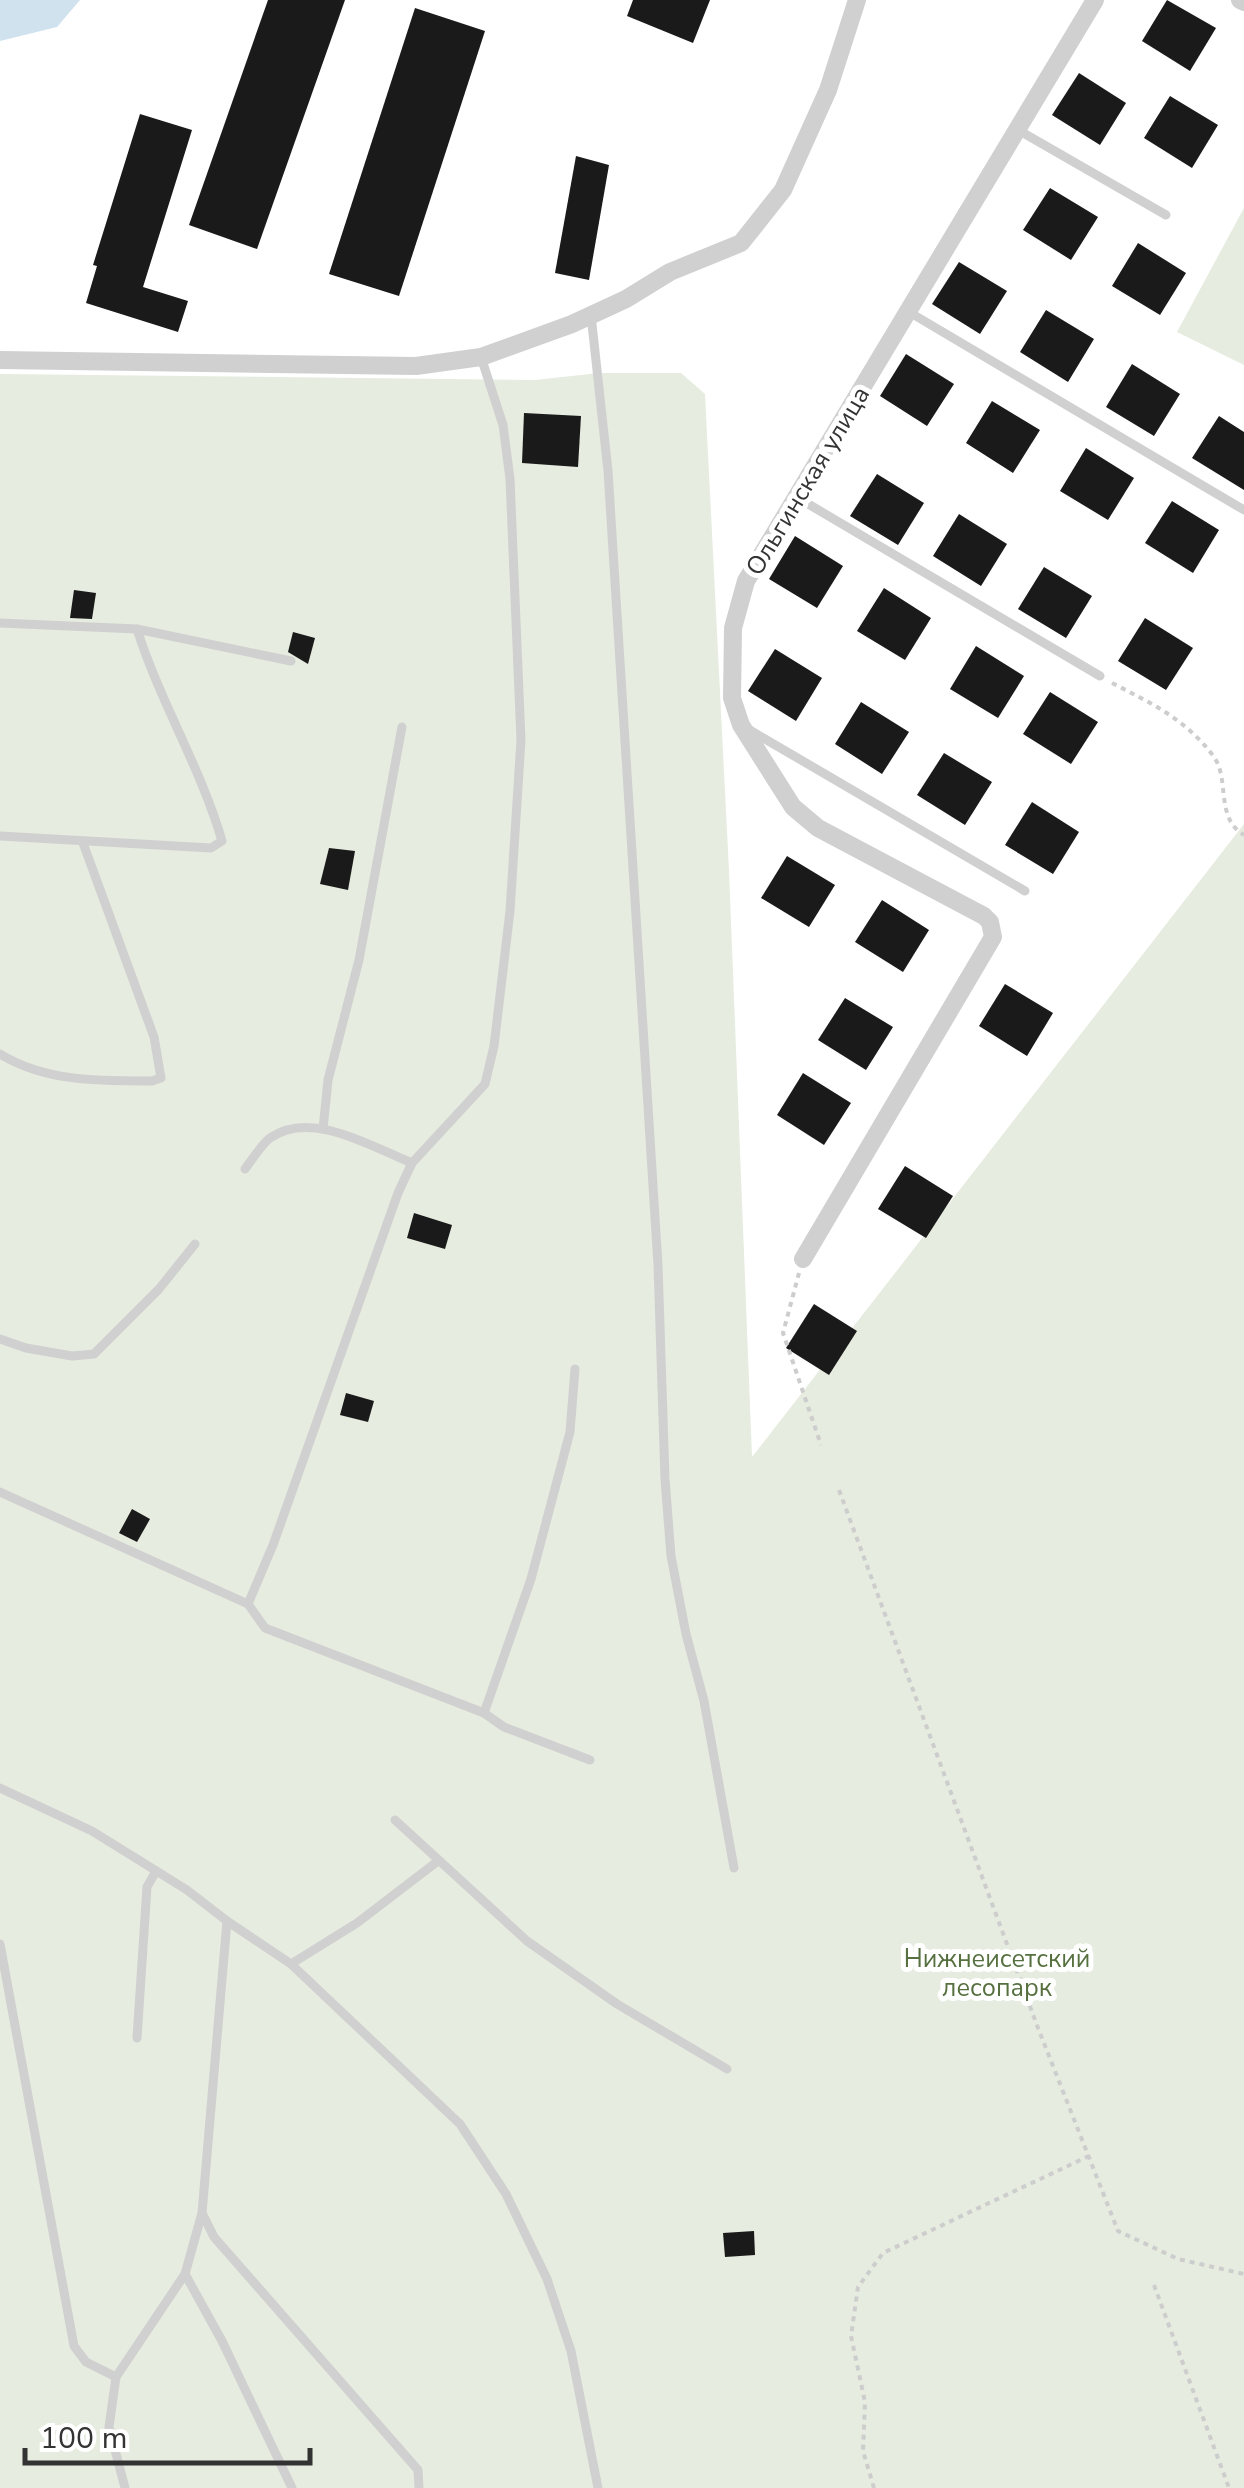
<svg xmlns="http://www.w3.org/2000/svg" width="1244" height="2488" font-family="'Nunito Sans',sans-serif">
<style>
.green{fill:#e6ecdf}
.water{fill:#cfe2ee}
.building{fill:#1a1a1a}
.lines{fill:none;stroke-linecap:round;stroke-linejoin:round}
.path{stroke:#cdcdcd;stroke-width:4;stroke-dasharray:5 5;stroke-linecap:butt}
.lane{stroke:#d0d0d0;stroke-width:9}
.street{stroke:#d0d0d0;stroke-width:18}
.labels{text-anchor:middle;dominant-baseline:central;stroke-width:10;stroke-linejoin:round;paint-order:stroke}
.street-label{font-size:25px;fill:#333;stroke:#fff}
.park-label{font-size:25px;fill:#56703f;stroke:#fff}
</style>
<rect width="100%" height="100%" fill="#fff"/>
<!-- green -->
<g class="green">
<path d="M1244,208V365L1177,332Z"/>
<path d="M599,373H681L705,394L729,871L752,1457L1244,824V2488H0V374L535,380Z"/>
</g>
<!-- water -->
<path class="water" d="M0,0H80L57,27L0,41Z"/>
<!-- building -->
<g class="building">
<path d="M268,0H345L257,249L189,225Z"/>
<path d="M633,0H710L693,43L627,16Z"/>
<path d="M1167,0L1216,28L1190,71L1142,41Z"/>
<path d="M415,8L485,31L399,296L329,274Z"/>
<path d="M1079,73L1126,103L1100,145L1052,115Z"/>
<path d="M1170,96L1218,125L1192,168L1144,138Z"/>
<path d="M140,114L192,130L143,287L188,301L178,332L86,303L97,266L93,265Z"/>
<path d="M576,156L609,165L589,280L555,273Z"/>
<path d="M1050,188L1098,217L1071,260L1023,230Z"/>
<path d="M1138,243L1186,273L1160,315L1112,286Z"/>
<path d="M959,262L1007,291L980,334L932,304Z"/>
<path d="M1046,310L1094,339L1068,382L1020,352Z"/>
<path d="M906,354L954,384L927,426L880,396Z"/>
<path d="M1132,364L1180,394L1154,436L1106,407Z"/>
<path d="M992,401L1040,430L1013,473L966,443Z"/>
<path d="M524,413L581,416L578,467L522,463Z"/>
<path d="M1219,416L1244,432V490L1192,458Z"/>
<path d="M1086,448L1134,478L1108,520L1060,491Z"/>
<path d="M877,474L924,503L898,545L850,516Z"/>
<path d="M1172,501L1219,530L1193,573L1145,543Z"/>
<path d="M959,514L1007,544L981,586L933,556Z"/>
<path d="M795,536L843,566L817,608L769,579Z"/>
<path d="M1044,567L1092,596L1066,638L1018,609Z"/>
<path d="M884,588L931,618L905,660L857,631Z"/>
<path d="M74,590L96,593L92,619L70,618Z"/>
<path d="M1145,618L1193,648L1166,690L1118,661Z"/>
<path d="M293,632L315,638L308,664L288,652Z"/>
<path d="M976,646L1024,676L998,718L950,689Z"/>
<path d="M775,649L822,678L796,721L748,691Z"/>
<path d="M1050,692L1098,722L1071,764L1023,734Z"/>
<path d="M861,702L909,732L882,774L835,744Z"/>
<path d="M944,753L992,782L965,825L917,795Z"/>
<path d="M1032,802L1079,832L1053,874L1005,845Z"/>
<path d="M329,848L355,851L348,890L320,884Z"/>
<path d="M787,856L835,885L809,927L761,898Z"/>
<path d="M882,900L929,930L903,972L855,942Z"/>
<path d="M1005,984L1053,1013L1027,1056L979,1026Z"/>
<path d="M845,998L893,1027L866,1070L818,1040Z"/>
<path d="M803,1073L851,1103L824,1145L777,1115Z"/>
<path d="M905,1166L953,1196L926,1238L878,1209Z"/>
<path d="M414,1213L452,1225L445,1249L407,1238Z"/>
<path d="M814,1304L857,1331L829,1375L786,1348Z"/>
<path d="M346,1393L374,1401L368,1422L340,1415Z"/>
<path d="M132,1509L150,1519L137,1542L119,1533Z"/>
<path d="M754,2231L755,2255L725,2257L723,2233Z"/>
</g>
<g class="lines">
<!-- path -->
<g class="path">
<path d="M1112,683C1151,703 1187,720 1214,757C1230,780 1215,818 1244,835"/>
<path d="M799,1273L783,1333L821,1445"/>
<path d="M839,1490L1038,2028L1118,2231L1178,2259L1244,2274"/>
<path d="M1154,2285L1229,2488"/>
<path d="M874,2488L863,2451L865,2402L851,2336L858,2287L883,2253L1089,2156"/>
</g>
<!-- lane -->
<g class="lane">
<path d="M1018,130L1166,215"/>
<path d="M909,312L1244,510"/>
<path d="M591,315L608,471L658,1265L665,1479L671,1556L686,1634L704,1701L734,1868"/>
<path d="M798,498L1100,676"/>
<path d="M0,623L137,629L291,661"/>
<path d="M748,729L1025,891"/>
<path d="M0,836L211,848L222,841C201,768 160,702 137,629"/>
<path d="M0,1054C46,1082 100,1081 152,1081L161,1078L154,1037L83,843"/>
<path d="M323,1129L328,1080L359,960L402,727"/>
<path d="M245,1169C252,1160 261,1145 270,1138C311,1109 372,1147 412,1163"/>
<path d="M0,1339L26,1348L72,1356L94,1354L159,1289L195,1244"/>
<path d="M0,1492L248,1604L265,1628L484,1713L504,1727L590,1760"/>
<path d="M248,1604L273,1545L398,1193L412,1163L485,1084L494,1046L510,911L521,740L510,479L503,425L481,357"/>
<path d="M484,1713L531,1579L570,1432L575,1369"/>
<path d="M0,1788L92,1831L187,1890L227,1921L202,2213L185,2274L116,2377L109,2427L125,2488"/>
<path d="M395,1820L527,1941L617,2004L727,2069"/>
<path d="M227,1921L291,1964L460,2124L506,2194L547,2279L571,2351L598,2488"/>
<path d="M0,1944L74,2346L86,2362L116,2377"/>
<path d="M291,1964L357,1923L438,1861"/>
<path d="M137,2038L147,1887L156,1871"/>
<path d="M203,2215L214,2237L418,2470L419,2488"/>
<path d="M185,2274L222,2341L292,2488"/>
</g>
<!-- street -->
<g class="street">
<path d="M1240,0L1244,2"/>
<path d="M0,360L416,366L481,357L572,324L626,299L670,272L741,243L783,190L828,90L857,0"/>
<path d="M803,1259L993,937L990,922L984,916L818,828L793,807L741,725L732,698L733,628L746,581L1095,0"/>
</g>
</g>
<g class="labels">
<!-- street labels -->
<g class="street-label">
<text transform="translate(808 481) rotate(-59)">Ольгинская улица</text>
</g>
<!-- park labels -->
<g class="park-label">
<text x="997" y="1959">Нижнеисетский<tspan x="997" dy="29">лесопарк</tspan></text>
</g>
</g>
<!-- scale -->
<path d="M25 2448v15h285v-15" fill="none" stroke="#333333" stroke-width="5"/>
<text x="40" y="2448" font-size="30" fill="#333333" stroke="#ffffff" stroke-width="8" paint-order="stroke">100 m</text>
</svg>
